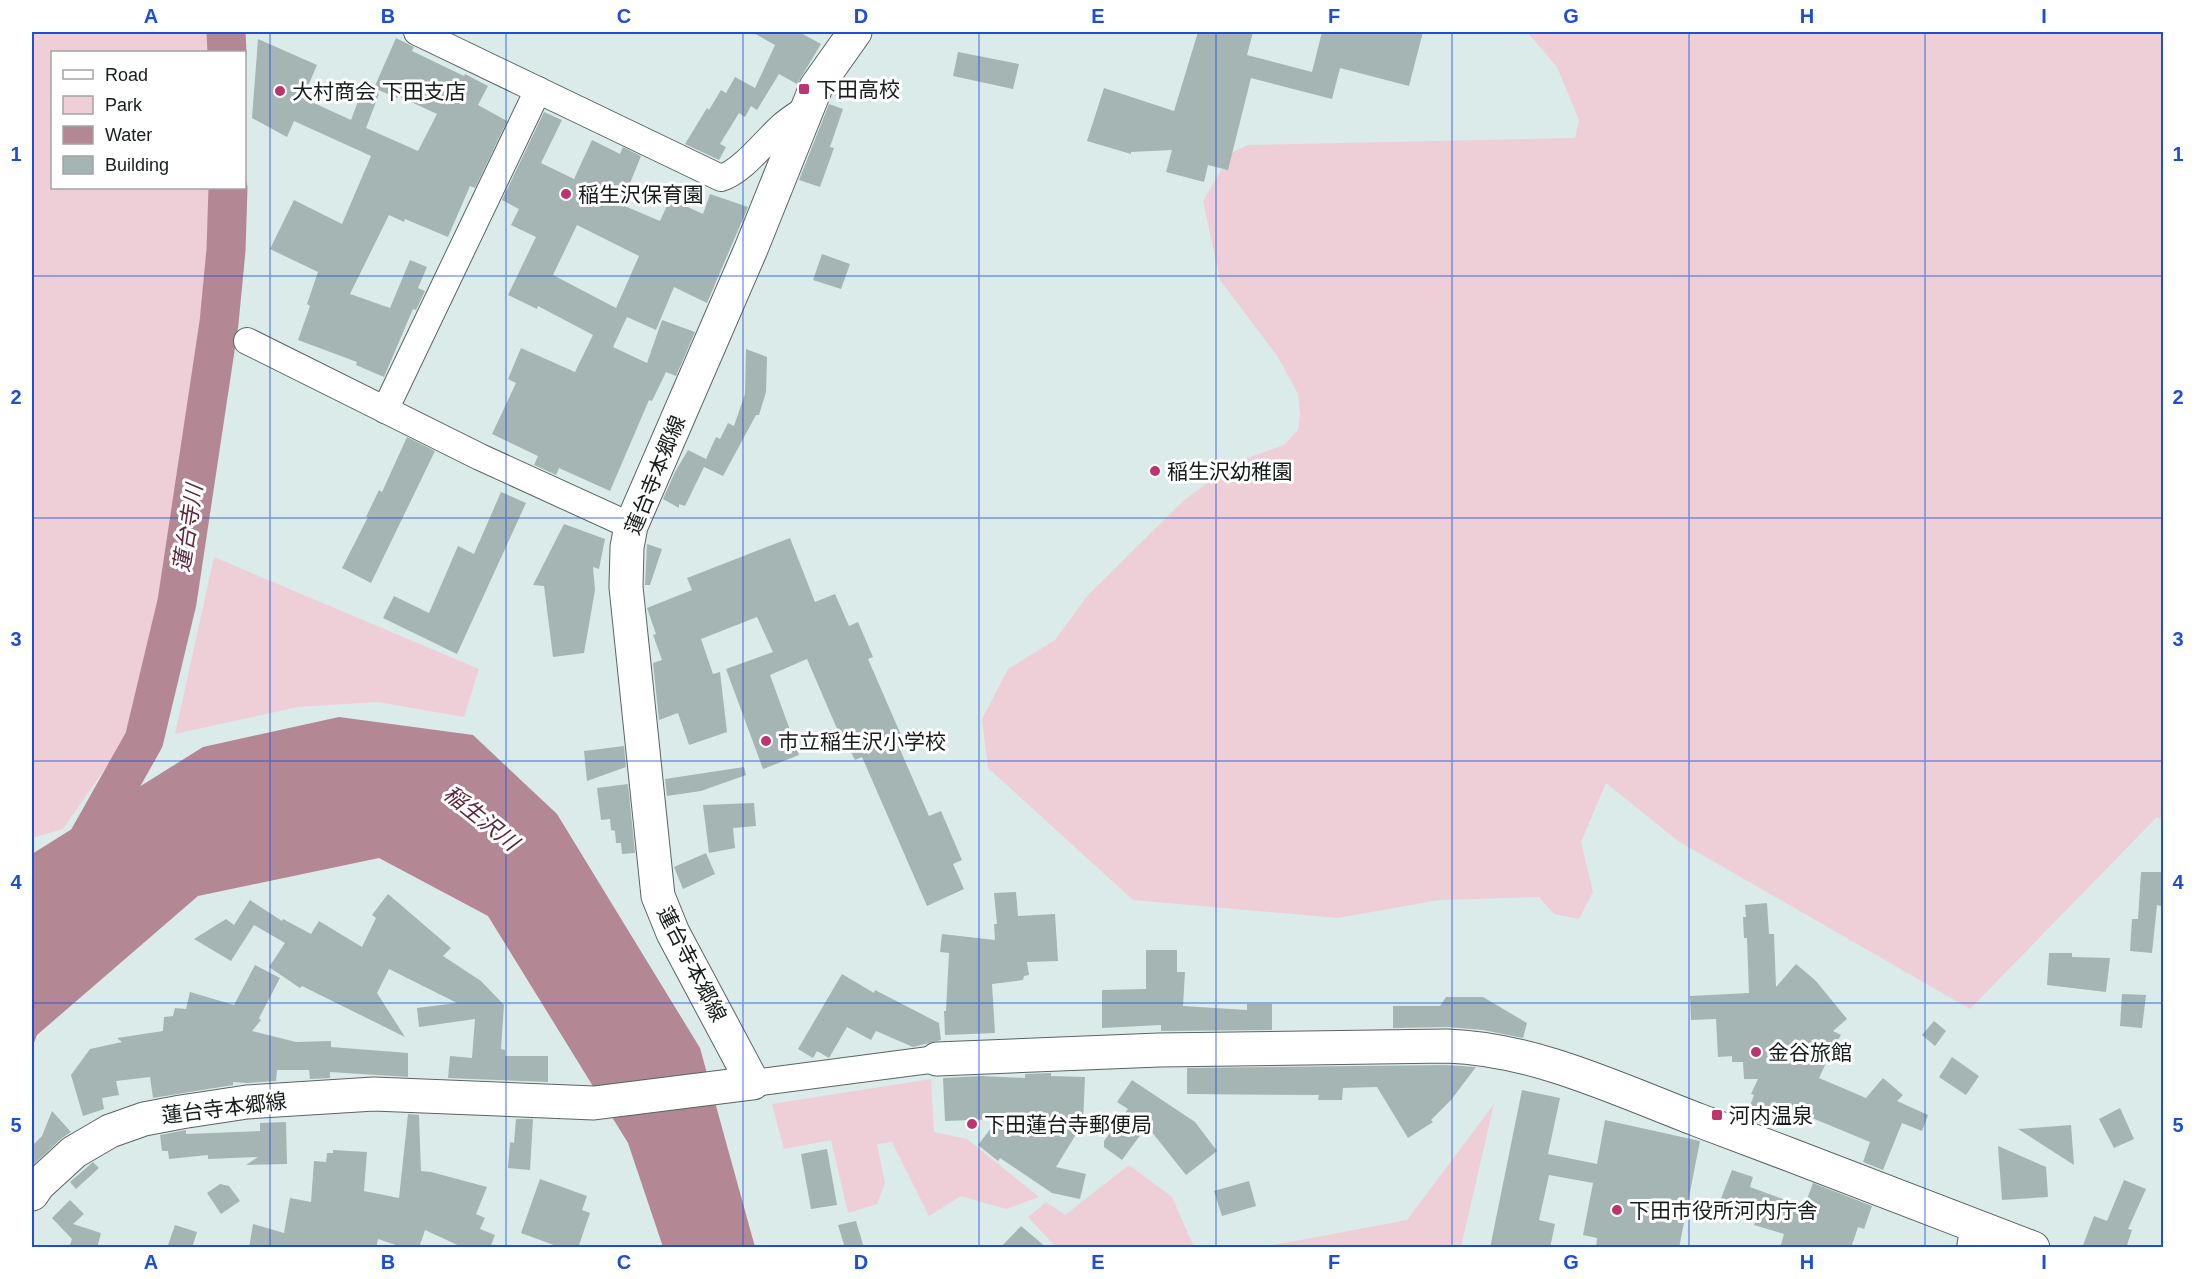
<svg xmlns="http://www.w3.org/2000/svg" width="2195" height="1279" font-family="Arial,'Noto Sans JP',sans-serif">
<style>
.green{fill:#eecfd7}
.water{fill:#b38794}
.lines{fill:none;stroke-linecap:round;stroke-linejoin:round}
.river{stroke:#b38794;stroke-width:39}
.building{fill:#a5b5b3;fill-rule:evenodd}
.street-casing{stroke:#576563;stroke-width:28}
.secondary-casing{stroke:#576563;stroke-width:35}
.street{stroke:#fff;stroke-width:26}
.secondary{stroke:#fff;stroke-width:33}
.grid{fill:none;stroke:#1d4ed8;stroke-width:1.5;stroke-opacity:0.55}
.poi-dot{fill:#be346e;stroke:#fff;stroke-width:2}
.labels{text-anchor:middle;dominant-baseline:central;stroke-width:6;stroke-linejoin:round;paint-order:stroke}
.poi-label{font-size:21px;fill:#171d1c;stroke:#fff;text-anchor:start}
.street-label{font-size:21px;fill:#171d1c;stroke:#fff}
.water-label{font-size:22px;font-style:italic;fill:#5f263b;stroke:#fff}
.neatline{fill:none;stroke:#1d4ed8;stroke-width:2}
.grid-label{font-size:20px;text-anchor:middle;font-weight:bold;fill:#1d4ed8}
</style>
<rect width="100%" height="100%" fill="#dbebe9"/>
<!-- green -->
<g class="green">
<path d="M32,32H220L219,52H52V188H220L213,307L180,520L155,666L131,731L63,829L32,838Z"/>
<path d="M1527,32H2163V820L2157,817L1970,1009L1678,841L1606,783L1581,842L1593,892L1579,919L1554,914L1539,897L1439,900L1338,918L1133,900L988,768L982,719L1008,669L1055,640L1088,595L1183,501L1236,462L1284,445L1298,430L1300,415L1298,394L1278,357L1220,280L1203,201L1231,153L1248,145L1575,138L1579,120L1557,67Z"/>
<path d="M214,557L479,669L464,717L378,702L298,707L175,734Z"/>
<path d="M931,1079L934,1132L967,1139L1039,1197L1006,1209L961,1196L929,1216L892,1142L877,1144L885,1183L877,1204L848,1213L831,1140L784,1149L772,1104Z"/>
<path d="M1494,1104L1461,1247H1264L1407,1220Z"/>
<path d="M1129,1165L1172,1197L1194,1247H1056L1028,1217L1046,1202L1065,1215Z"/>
</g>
<!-- water -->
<path class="water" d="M339,717L473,735L557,814L700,1048L755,1247H663L628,1143L488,916L379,858L198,896L37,1035L32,1048V854L203,747Z"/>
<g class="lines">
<!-- river -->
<g class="river">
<path d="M226,32L227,52"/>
<path d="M82,850L144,740L177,602L219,323L226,250L228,188"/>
</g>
</g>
<!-- building -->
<g class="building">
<path d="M752,32H799L821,44L797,84L779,74L757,110L751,106L745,117L739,113L720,144L726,147L719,160L685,144L707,108L709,110L721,90L726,93L735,77L755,88L775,45Z"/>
<path d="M1198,32H1253L1247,55L1312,72L1322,32H1423L1409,86L1340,68L1332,99L1251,78L1228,170L1208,165L1204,182L1166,172L1172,150L1131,152V154L1087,141L1104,88L1174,111Z"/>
<path d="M396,38L414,47L412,51L464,76L465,74L488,86L478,105L507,121L475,188L470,186L448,237L405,219L404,222L389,215L350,294L390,308L410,260L427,267L418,288L425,291L416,310L413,309L384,377L356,365L357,362L298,340L310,306L307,304L318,272L270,249L294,200L342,224L371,156L294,121L287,137L252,118L258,39L317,65L303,98L351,120L363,88L379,94L366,128L418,151L437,114L398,96L397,98L374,88Z"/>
<path d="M958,52L1019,64L1013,89L953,76Z"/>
<path d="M829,104L843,109L830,147L834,148L820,187L799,180Z"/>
<path d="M544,112L562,120L541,163L574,179L592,140L620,154L623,147L641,156L626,193L632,196L627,207L660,221L670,199L703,214L710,194L748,207L707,303L674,287L656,330L627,317L613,347L647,363L662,320L695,332L676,376L666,372L652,401L649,400L610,491L559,468L556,475L534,465L538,456L492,434L516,383L508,379L521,348L575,372L593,335L538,306L537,309L508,295L536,237L511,225L519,209L502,200ZM577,225L639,256L616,308L553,275Z"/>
<path d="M822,254L850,264L841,289L813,280Z"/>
<path d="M746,349L767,357L766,392L759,415H756L723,476L704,467L685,506L679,504V508L663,499L675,472L688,450L706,459L716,437L720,439L728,423L734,426L745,394Z"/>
<path d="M407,437L435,451L371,583L342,568L368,517H366L379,490L382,492Z"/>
<path d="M501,492L526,503L457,654L383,618L394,596L429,613L458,546L474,554Z"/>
<path d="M564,524L605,539L599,569L593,567L595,590L584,653L553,657L544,586L533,585Z"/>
<path d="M790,538L815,602L835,594L849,626L858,622L873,657L868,659L901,735L895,738L929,816L941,811L962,860L953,864L964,889L927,906L862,757L855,760L850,750L847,752L807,659L770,675L799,755L763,769L726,669L773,652L757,617L701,639L713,674L720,672L727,732L689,745L678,713L659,720L653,663L662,660L653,635L656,634L647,608L692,590L687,578Z"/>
<path d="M647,544L662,549L650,585H645Z"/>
<path d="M624,746L626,767L587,781L584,751Z"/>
<path d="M744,767L746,775L701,791L667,796L665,779Z"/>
<path d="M628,784L635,853L622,854L621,843H616L615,831L611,830L610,819L601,820L597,788Z"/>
<path d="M754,803L756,826L733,828L735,848L709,853L703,805Z"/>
<path d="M706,853L715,874L683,889L674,867Z"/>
<path d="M2141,872H2163L2161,906L2157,905L2152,953L2130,951L2132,919H2138Z"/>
<path d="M1016,892L1018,916L1055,914L1058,961L1027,962L1029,975L1024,976L1023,980L992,984L995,1033L945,1035L944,1011H946L949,953L940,952L942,934L995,940L994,924H997L994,893Z"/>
<path d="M388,894L451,948L443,956L481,981L504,1005L501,1049L505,1050V1056H548V1082L448,1078L450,1056L472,1058L475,1019L419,1027L417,1008L457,1003L389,969L377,993L405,1037L302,986L300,988L269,967L285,943L254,925L231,961L194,939L226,919L234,925L250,900L282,921L283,919L311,934L319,921L362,947L376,918L372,915Z"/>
<path d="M1767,903L1769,934H1774L1776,987L1796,964L1816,981L1847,1019L1833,1031L1841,1035L1832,1050L1819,1078L1866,1098L1883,1078L1903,1095L1897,1101L1928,1115L1922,1131L1902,1123L1883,1170L1863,1162L1870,1142L1783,1106H1780L1773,1127L1746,1117L1754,1095L1751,1094L1758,1079H1744L1743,1062H1732V1056L1718,1057L1716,1019L1691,1020L1690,996L1749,993L1747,938H1744L1743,917H1746L1745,905Z"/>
<path d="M1146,950H1177V972H1185L1183,1006L1247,1010V1004H1272V1030L1161,1031V1025L1102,1028V990L1146,989Z"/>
<path d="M2049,953H2072V957L2110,958L2106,992L2047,985Z"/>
<path d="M255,965L280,978L259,1018L261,1020L252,1031L296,1042L331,1041V1047L408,1053V1077L330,1072V1078L310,1079L309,1070H277L276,1081L247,1083L233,1082V1085L153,1098L150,1077L116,1081L119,1095L102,1098L104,1109L83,1116L71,1075L90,1049L122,1042L117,1038L163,1031L164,1017L173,1016L175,1008L186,1009L190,992L234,1005Z"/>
<path d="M842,974L874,993L875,990L939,1023L941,1040L913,1047L876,1031L871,1040L847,1027L829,1058L817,1051L813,1058L798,1049Z"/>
<path d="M2122,994L2146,995L2142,1028L2120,1026Z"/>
<path d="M1446,997H1483L1527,1023L1523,1038L1483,1030L1448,1027L1393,1028V1006H1440Z"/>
<path d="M1934,1021L1946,1031L1935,1046L1922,1035Z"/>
<path d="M1952,1057L1979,1076L1966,1095L1939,1077Z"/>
<path d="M1446,1065L1476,1067L1451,1100L1431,1120L1433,1122L1408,1138L1377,1087L1343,1088L1342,1100H1318L1319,1095L1187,1094V1068Z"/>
<path d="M1051,1073V1076L1085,1077L1083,1123L1056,1167L1086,1174L1080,1199L1052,1193L1000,1158L998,1161L978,1145L998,1119L945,1121L943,1078L981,1076L1025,1078V1074Z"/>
<path d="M1132,1080L1195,1122L1217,1151L1186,1175L1147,1126L1122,1160L1104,1147V1141L1128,1109L1117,1102Z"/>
<path d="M1522,1090L1560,1098L1548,1154L1597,1164L1605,1120L1700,1141L1679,1248H1596L1597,1238L1583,1235L1593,1183L1549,1175L1539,1220L1555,1224L1550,1248H1490Z"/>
<path d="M2120,1108L2134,1139L2114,1148L2099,1119Z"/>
<path d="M52,1111L71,1132L62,1138L32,1166V1146L42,1136Z"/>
<path d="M408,1114L419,1115L421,1171L431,1172L487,1187L476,1214L485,1218L480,1229L495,1235L490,1248H464L425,1230L419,1248H405L378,1239L376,1248H249L253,1224L284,1233L290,1198L311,1202L314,1161L326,1162L327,1153H333V1150L367,1152L364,1191L399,1198Z"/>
<path d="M516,1119H533L530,1170L508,1168L510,1142L514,1143Z"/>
<path d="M286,1122L287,1164L246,1165L258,1157L208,1159V1155L169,1159L168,1151H162L160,1135L186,1130V1134L260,1131V1123Z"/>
<path d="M2071,1125L2074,1165L2018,1129Z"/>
<path d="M1998,1146L2046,1167L2048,1197L2002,1200Z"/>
<path d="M827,1149L837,1205L811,1209L801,1154Z"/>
<path d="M93,1162L99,1168L76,1189L70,1182Z"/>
<path d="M1732,1170L1753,1177L1750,1187L1804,1207L1813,1183L1872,1206L1864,1229L1858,1227L1851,1248H1780L1784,1234L1754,1225L1759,1212L1720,1201Z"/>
<path d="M540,1179L587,1196L582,1210L590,1213L578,1248H562L521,1233Z"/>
<path d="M2124,1180L2146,1189L2128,1229L2132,1230L2126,1248H2082L2094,1216L2107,1221Z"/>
<path d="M1249,1181L1256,1206L1222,1216L1214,1191Z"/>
<path d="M220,1184L229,1186L240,1201L221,1214L207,1193Z"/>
<path d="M70,1200L84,1214L73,1224L101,1233L97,1248H69L72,1239L52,1218Z"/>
<path d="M856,1221L864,1248H845L838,1225Z"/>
<path d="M175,1225L197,1232L192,1248H167Z"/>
<path d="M1021,1226L1047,1248H1000Z"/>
</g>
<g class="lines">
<!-- street casing -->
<g class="street-casing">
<g id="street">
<path d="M417,32L721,178C742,172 765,141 782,126C790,119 800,113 808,107"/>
<path d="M247,341L480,457L631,526"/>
<path d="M385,410L538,90"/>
<path d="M753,1083L937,1059"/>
<path d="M1970,1248L1974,1225"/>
</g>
</g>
<!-- secondary casing -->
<g class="secondary-casing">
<g id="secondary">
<path d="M937,1059L1159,1050L1447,1046C1535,1049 1617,1089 1698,1120C1810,1162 1922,1205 2033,1248"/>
<path d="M32,1194L38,1185L74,1152L110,1131L144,1119L181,1112L247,1102L374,1094L594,1103L753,1083L673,933L658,896L626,587L627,547L631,526L751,249L816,87L855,32"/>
</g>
</g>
<!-- street -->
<use href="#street" class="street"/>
<!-- secondary -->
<use href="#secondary" class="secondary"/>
</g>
<!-- grid -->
<path class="grid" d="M270,32V1248M506,32V1248M743,32V1248M979,32V1248M1216,32V1248M1452,32V1248M1689,32V1248M1925,32V1248M32,276H2164M32,518H2164M32,761H2164M32,1003H2164"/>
<!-- markers -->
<g class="poi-dot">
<rect x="798" y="83" width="12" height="12" rx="3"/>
<circle cx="280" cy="91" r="6"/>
<circle cx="566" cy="194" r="6"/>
<circle cx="1155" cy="471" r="6"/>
<circle cx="766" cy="741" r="6"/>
<circle cx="1756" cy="1052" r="6"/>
<rect x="1711" y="1109" width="12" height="12" rx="3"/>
<circle cx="972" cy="1124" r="6"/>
<circle cx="1617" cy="1210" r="6"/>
</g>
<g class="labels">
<!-- poi labels -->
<g class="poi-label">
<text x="816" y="89">下田高校</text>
<text x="292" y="91">大村商会 下田支店</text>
<text x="578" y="194">稲生沢保育園</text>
<text x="1167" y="471">稲生沢幼稚園</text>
<text x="778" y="741">市立稲生沢小学校</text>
<text x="1768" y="1052">金谷旅館</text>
<text x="1729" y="1115">河内温泉</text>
<text x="984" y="1124">下田蓮台寺郵便局</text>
<text x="1629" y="1210">下田市役所河内庁舎</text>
</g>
<!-- street labels -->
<g class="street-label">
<text transform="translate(655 475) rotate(-68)">蓮台寺本郷線</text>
<text transform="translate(692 964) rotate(63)">蓮台寺本郷線</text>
<text transform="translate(224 1108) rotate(-7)">蓮台寺本郷線</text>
</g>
<!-- water labels -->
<g class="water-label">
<text transform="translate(188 528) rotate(-81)">蓮台寺川</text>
<text transform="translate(481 818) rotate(39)">稲生沢川</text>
</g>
</g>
<!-- border -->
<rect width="2195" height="1279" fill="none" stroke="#ffffff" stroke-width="66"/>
<!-- legend -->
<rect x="51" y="51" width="195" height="138" fill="#ffffff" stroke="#a2a5a4" stroke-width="1.5"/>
<rect x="63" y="70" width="30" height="9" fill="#ffffff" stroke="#a2a5a4" stroke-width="1.5"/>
<text x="105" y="81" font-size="18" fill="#171d1c">Road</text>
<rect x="63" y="96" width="30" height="18" fill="#eecfd7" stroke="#a2a5a4" stroke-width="1.5"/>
<text x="105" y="111" font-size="18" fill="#171d1c">Park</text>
<rect x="63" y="126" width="30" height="18" fill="#b38794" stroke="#a2a5a4" stroke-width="1.5"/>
<text x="105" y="141" font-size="18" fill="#171d1c">Water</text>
<rect x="63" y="156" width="30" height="18" fill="#a5b5b3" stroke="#a2a5a4" stroke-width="1.5"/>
<text x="105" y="171" font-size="18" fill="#171d1c">Building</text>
<rect x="33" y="33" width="2129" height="1213" class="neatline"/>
<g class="grid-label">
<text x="151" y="23">A</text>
<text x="388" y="23">B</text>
<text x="624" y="23">C</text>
<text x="861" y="23">D</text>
<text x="1098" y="23">E</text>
<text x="1334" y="23">F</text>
<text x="1571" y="23">G</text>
<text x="1807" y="23">H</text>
<text x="2044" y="23">I</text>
<text x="16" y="161">1</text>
<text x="2178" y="161">1</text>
<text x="16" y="404">2</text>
<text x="2178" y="404">2</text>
<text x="16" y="646">3</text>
<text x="2178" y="646">3</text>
<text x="16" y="889">4</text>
<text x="2178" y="889">4</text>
<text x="16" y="1132">5</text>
<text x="2178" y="1132">5</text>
<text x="151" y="1269">A</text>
<text x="388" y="1269">B</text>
<text x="624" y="1269">C</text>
<text x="861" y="1269">D</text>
<text x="1098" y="1269">E</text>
<text x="1334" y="1269">F</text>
<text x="1571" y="1269">G</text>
<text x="1807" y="1269">H</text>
<text x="2044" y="1269">I</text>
</g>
</svg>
